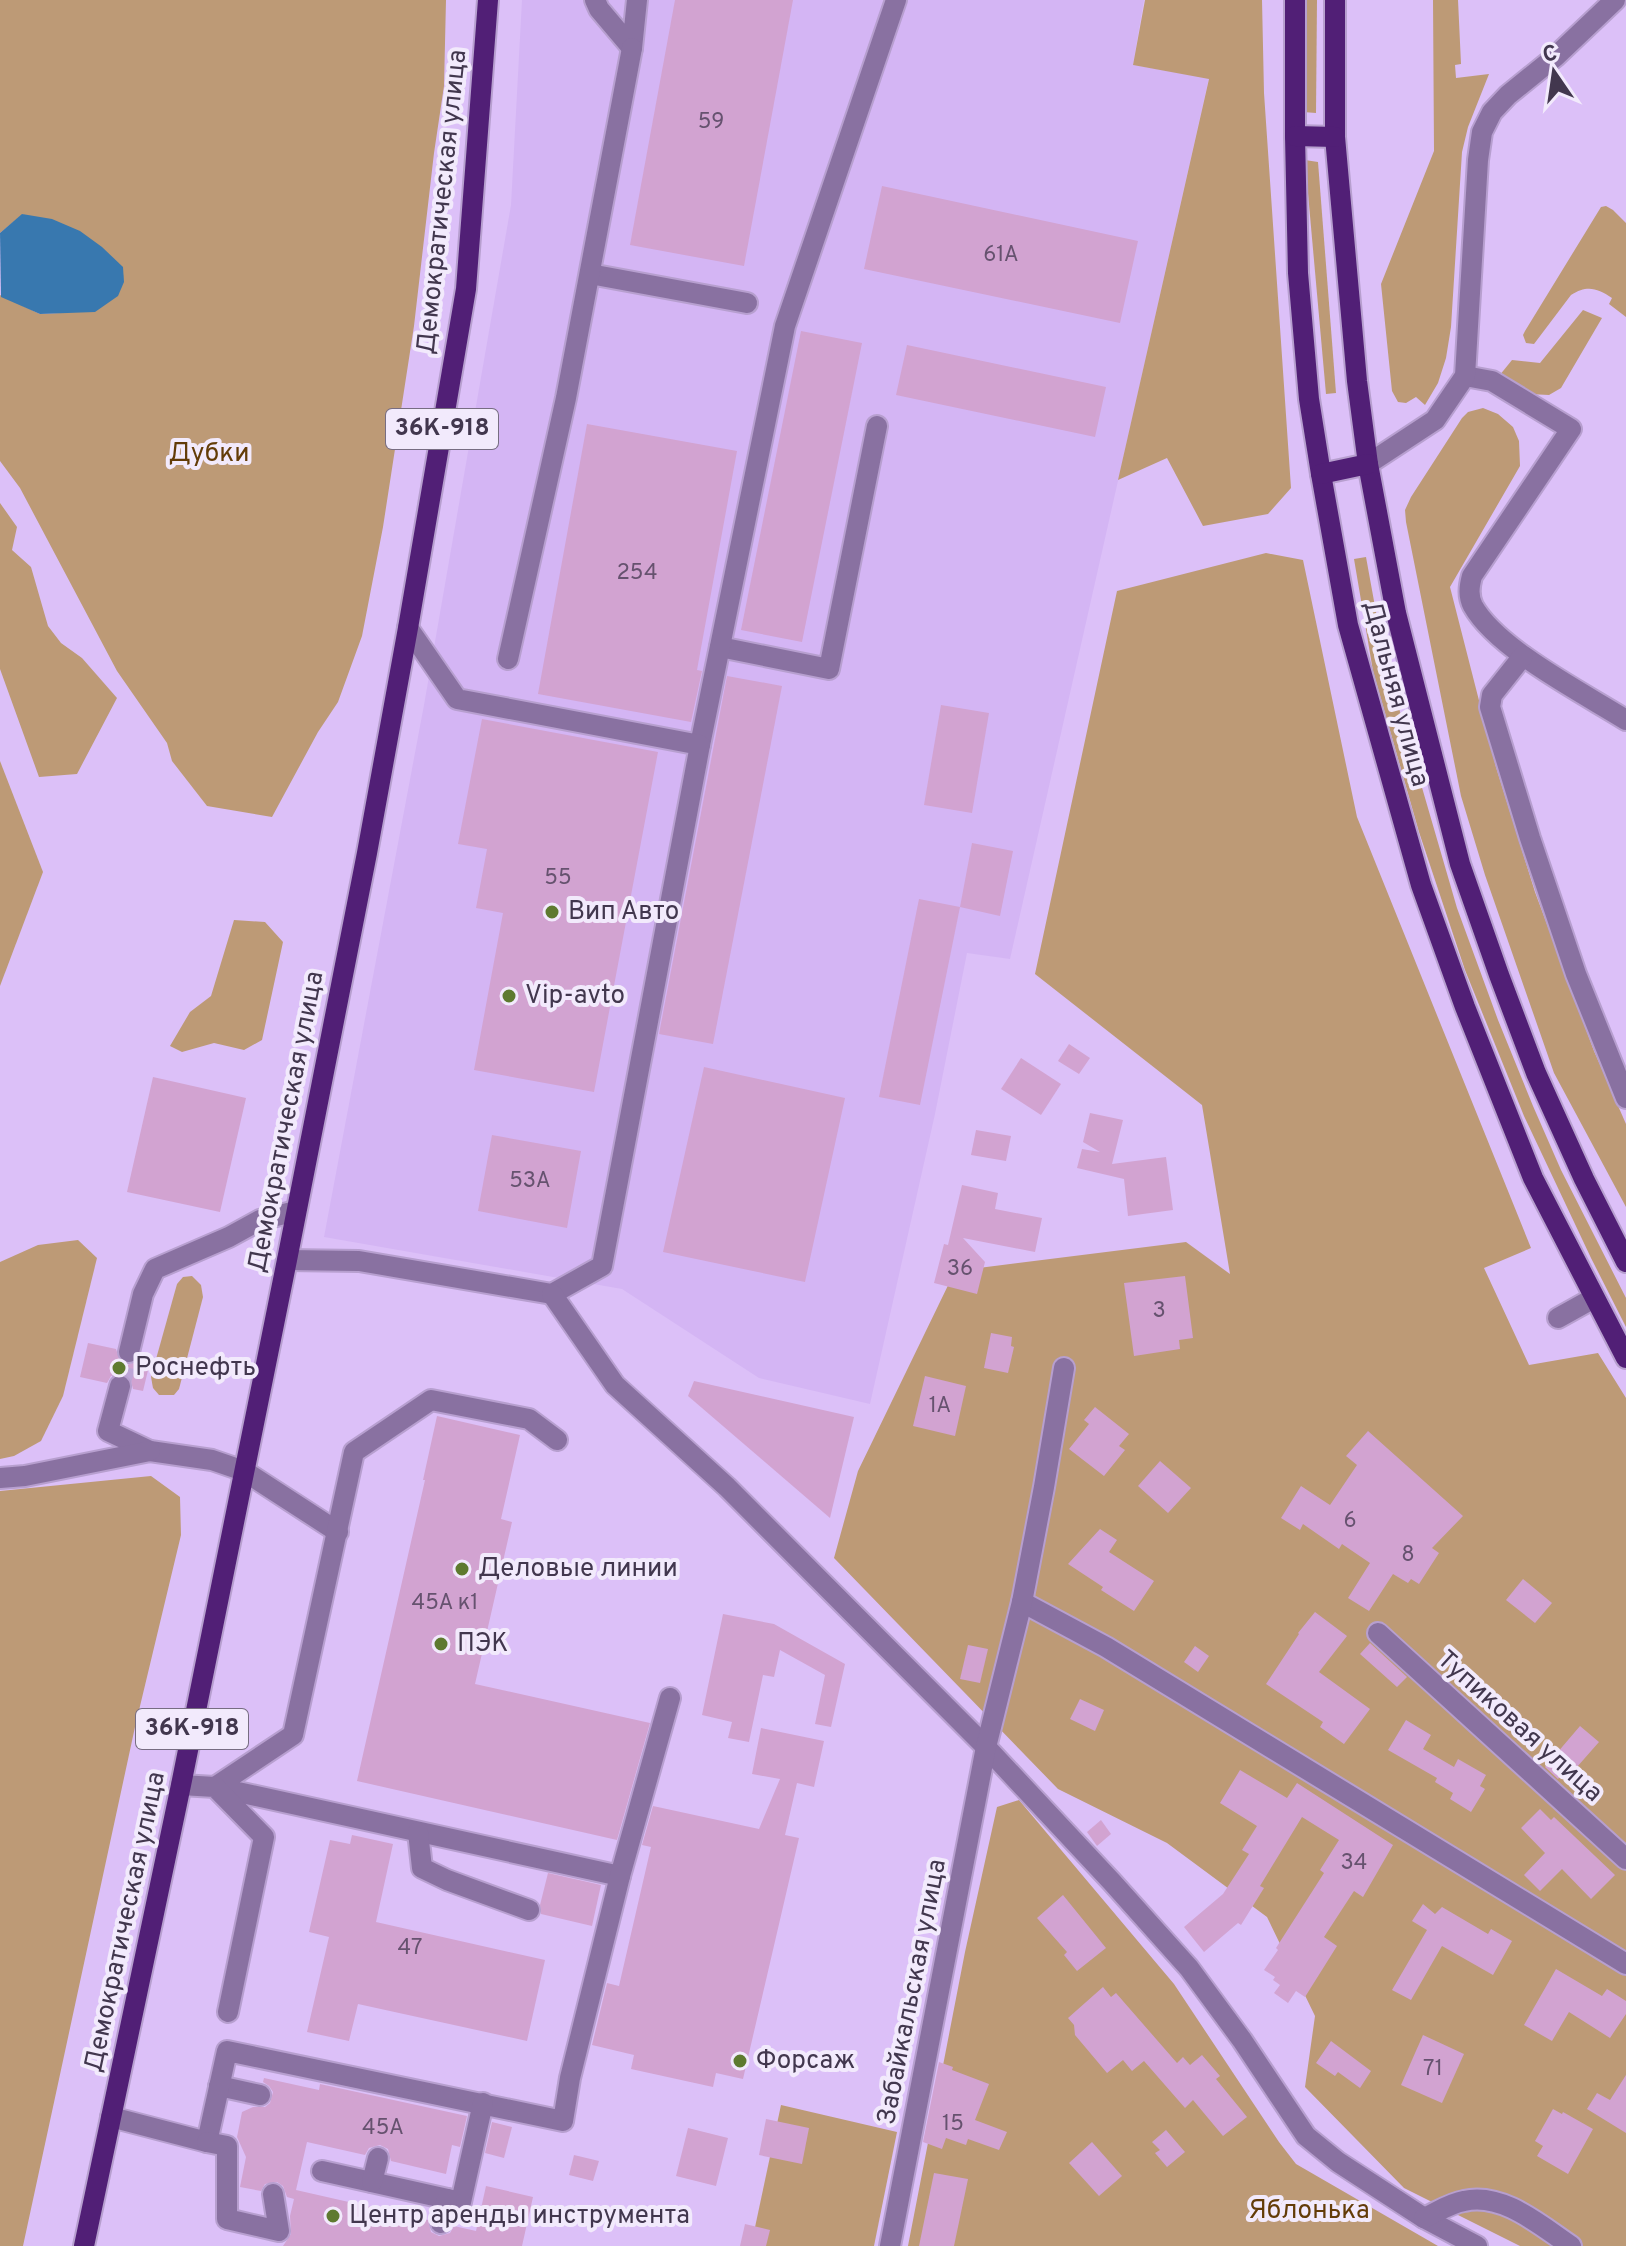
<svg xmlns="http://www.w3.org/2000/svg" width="1626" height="2246" font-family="Overpass,sans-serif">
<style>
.built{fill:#d4b5f4}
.green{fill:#bd9a76}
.water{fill:#3878af}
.building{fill:#d2a3d1}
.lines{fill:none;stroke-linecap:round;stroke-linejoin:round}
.minor-tunnel{stroke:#bda5d6;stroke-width:20;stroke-dasharray:20 10;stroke-linecap:butt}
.minor-casing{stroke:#b79fcf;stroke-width:24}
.major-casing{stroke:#b79fcf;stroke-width:24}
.minor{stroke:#8971a1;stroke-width:20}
.major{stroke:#511f76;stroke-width:20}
.poi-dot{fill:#5e7a2f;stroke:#f2eafc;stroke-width:3}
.labels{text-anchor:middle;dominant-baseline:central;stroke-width:8;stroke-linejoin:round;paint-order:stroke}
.number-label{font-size:22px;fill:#66526f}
.shield{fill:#f2eafc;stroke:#776d82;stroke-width:2}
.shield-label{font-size:24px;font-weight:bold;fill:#42374e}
.street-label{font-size:26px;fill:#42374e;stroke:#f2eafc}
.park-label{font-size:26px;fill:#633c08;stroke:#f2eafc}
.poi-label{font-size:26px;fill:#42374e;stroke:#f2eafc;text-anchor:start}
</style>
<rect width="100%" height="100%" fill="#dcc0f8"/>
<!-- built -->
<path class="built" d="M522,0H1144L1133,65L1209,78L1010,959L967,953L935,1114L870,1404L759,1378L622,1289L324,1237L424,705L511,205Z"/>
<!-- green -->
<g class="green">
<path d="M0,0H446L444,86L434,153L414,326L383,527L362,636L338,702L318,732L272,817L207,806L172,761L167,743L117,671L20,488L0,461V295L40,314L60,313L23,214L0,233Z"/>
<path d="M1145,0H1262L1264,93L1291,488L1268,514L1203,526L1167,458L1118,480L1209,79L1133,65Z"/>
<path d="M1303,0H1317L1316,113L1303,112Z"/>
<path d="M1433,0H1458L1461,64L1455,65L1456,78L1489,74L1468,127L1462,152L1451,327L1446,358L1438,383L1425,405L1416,397L1406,403L1398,402L1392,391L1381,284L1434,151Z"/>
<path d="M1305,160L1318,162L1336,393L1326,394Z"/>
<path d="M1606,206L1613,210L1626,223V317L1609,304L1612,298C1597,288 1587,285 1571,295L1534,344L1526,343L1523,335L1525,331L1601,207Z"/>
<path d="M1583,310L1602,318L1561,388L1549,395L1529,394L1499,376L1512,360L1540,363Z"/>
<path d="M1483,408L1498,414L1513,427L1519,441L1520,466L1450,587L1496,767L1535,892L1594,1051L1626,1124V1207L1554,1073L1485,875L1461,796L1406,522L1405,510L1411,497L1462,418L1468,412Z"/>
<path d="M0,503L17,527L12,550L31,567L48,626L61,643L82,658L117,698L77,774L39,777L0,669Z"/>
<path d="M1266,553L1303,560L1357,817L1531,1248L1484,1268L1529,1365L1598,1353L1626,1398V2246H1520L1404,2188L1305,2087L1315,2016L1267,1917L1167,1843L1058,1789L834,1558L858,1471L955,1271L1186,1242L1230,1274L1202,1105L1035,974L1117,591Z"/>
<path d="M1366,557L1376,612L1396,698L1457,908L1498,1020L1533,1106L1561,1170L1626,1298V1327L1591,1258L1524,1116L1465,970L1419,832L1373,671L1354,559Z"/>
<path d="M0,761L43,872L0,986Z"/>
<path d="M234,920L265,922L283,942L262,1040L244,1050L214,1043L182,1052L170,1046L190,1012L211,996Z"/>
<path d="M78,1240L97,1258L63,1396L41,1441L14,1456L0,1459V1262L38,1245Z"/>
<path d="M192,1276L201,1285L203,1297L179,1389L174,1395H159L153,1388L151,1377L177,1284L183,1277Z"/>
<path d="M151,1476L180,1497L181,1535L135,1727L23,2246H0V1491Z"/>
<path d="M1019,1800L1174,1984L1279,2142L1296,2164L1438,2246H908L965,1952L997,1807Z"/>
<path d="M781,2105L897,2132L874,2246H751Z"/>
</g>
<!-- water -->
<path class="water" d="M22,214L52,219L80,231L102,247L123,267L124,282L118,296L95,312L40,314L1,297L0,233Z"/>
<!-- building -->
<g class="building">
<path d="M675,0H793L744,266L630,245Z"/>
<path d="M882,186L1138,241L1120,323L864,269Z"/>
<path d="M801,331L862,343L802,642L741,630Z"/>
<path d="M907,345L1106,387L1095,437L896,395Z"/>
<path d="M587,424L737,451L697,670L702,671L691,722L538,694Z"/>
<path d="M727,676L782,686L713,1044L659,1034Z"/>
<path d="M941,705L989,713L972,813L924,805Z"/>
<path d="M482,719L658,752L594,1092L474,1070L503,913L476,908L487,849L458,844Z"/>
<path d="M972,843L1013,851L1000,916L960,907Z"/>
<path d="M919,899L960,907L920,1105L879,1097Z"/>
<path d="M1069,1044L1090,1058L1079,1074L1058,1061Z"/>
<path d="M1021,1058L1061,1084L1041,1115L1001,1089Z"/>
<path d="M704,1067L845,1098L805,1282L663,1252Z"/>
<path d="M153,1077L246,1098L220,1212L127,1192Z"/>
<path d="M1090,1113L1123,1120L1112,1164L1166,1157L1173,1210L1128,1216L1124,1179L1077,1168L1082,1149L1100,1152L1083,1142Z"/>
<path d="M976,1130L1011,1136L1006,1161L971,1155Z"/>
<path d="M492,1135L581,1151L567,1228L478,1211Z"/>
<path d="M962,1185L998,1193L995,1209L1042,1218L1035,1252L963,1238L985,1262L977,1294L934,1283L944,1244L948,1245Z"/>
<path d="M1185,1276L1193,1338L1179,1340L1180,1349L1134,1356L1124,1283Z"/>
<path d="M991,1333L1012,1337L1011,1346L1014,1347L1008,1373L984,1368Z"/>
<path d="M88,1343L116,1349L120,1361L127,1365L138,1361L142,1355L151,1358L143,1391L133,1389L130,1377L123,1373L111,1376L107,1383L80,1377Z"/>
<path d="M925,1376L966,1386L955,1436L913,1426Z"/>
<path d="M694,1381L854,1417L830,1518L688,1396Z"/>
<path d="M1095,1407L1129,1434L1119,1446L1125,1450L1104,1476L1069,1449L1089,1424L1084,1420Z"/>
<path d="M437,1416L520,1435L501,1519L512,1522L475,1684L650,1723L617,1840L357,1781L425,1480H423Z"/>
<path d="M1368,1431L1463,1516L1432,1548L1439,1553L1419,1584L1411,1579L1408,1583L1393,1574L1369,1611L1348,1598L1370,1563L1342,1544L1339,1549L1303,1524L1300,1530L1281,1518L1301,1486L1330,1505L1357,1465L1346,1456Z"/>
<path d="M1160,1461L1191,1488L1168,1513L1138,1486Z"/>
<path d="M1100,1529L1117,1540L1109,1552L1154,1581L1134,1611L1101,1590L1103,1587L1068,1564Z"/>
<path d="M1523,1579L1552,1603L1535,1623L1506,1600Z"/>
<path d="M1315,1612L1347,1636L1319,1672L1370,1709L1344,1744L1320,1727L1323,1722L1266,1684L1299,1634L1298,1633Z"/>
<path d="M723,1614L774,1624L845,1664L831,1727L815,1724L825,1675L780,1650L774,1677L763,1675L749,1742L728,1738L732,1722L702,1715Z"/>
<path d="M1370,1643L1407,1677L1397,1687L1360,1654Z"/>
<path d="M968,1645L988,1649L980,1683L960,1679Z"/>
<path d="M1195,1646L1209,1656L1198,1672L1184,1662Z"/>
<path d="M1080,1699L1104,1710L1095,1731L1070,1719Z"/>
<path d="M1406,1720L1431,1735L1423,1749L1454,1767L1458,1759L1486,1775L1480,1786L1485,1789L1471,1812L1450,1799L1453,1793L1435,1782L1437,1778L1388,1750Z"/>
<path d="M1580,1726L1599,1742L1577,1767L1572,1763L1558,1779L1545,1767Z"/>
<path d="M761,1728L824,1741L814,1787L797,1783L785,1835L799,1838L743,2079L716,2073L713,2087L631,2069L634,2055L592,2045L607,1983L619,1986L651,1847L642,1845L653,1806L759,1829L780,1779L752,1774Z"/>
<path d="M1240,1770L1287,1798L1297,1783L1393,1845L1363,1897L1354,1891L1324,1937L1337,1946L1305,1997L1296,1991L1288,2003L1274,1993L1280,1985L1273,1980L1275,1977L1264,1970L1278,1950L1276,1948L1324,1873L1320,1870L1339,1840L1302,1817L1260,1886L1264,1888L1241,1925L1238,1923L1204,1952L1184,1927L1223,1894L1249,1854L1242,1850L1257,1826L1220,1803Z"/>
<path d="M1540,1809L1551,1820L1554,1817L1615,1875L1591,1899L1562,1869L1540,1891L1524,1875L1545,1853L1521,1828Z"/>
<path d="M1101,1820L1111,1834L1097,1846L1087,1832Z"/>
<path d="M352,1835L393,1844L376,1922L545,1960L527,2041L358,2004L349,2041L307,2032L329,1937L309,1932L330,1840L350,1844Z"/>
<path d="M548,1873L601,1885L592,1926L541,1914L540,1905Z"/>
<path d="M1063,1895L1106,1948L1077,1971L1064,1955L1067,1952L1037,1918Z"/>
<path d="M1423,1904L1435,1914L1442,1907L1488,1934L1491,1929L1512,1941L1493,1975L1442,1946L1411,2000L1392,1990L1427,1930L1412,1921Z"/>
<path d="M1556,1969L1602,1996L1607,1989L1626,2001V2014L1610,2038L1569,2012L1552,2041L1524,2025Z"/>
<path d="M1103,1987L1111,1997L1116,1993L1177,2063L1183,2057L1190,2065L1202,2055L1220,2076L1216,2079L1247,2117L1223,2136L1193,2100L1185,2108L1144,2061L1132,2071L1123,2060L1107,2073L1075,2035L1074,2025L1068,2018Z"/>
<path d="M1423,2035L1464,2054L1442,2103L1401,2085Z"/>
<path d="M1331,2041L1371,2071L1360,2088L1338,2072L1335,2076L1316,2063Z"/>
<path d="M939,2062L953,2067L952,2070L989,2084L975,2120L1007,2132L999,2150L968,2139L966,2145L946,2138L942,2149L923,2142Z"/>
<path d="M1626,2075V2133L1587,2109L1597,2093L1610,2100Z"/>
<path d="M264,2078L319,2090L320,2084L467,2116L460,2147L452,2145L446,2174L391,2161L388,2149L380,2145L369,2148L365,2155L307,2142L296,2190L428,2220L431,2232L439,2236L450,2233L454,2226L476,2231L486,2186L533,2197L522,2246H283L291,2234L290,2216L294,2199L287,2197L283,2186L277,2182L265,2184L261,2191L240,2187L246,2157L237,2137L242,2112L253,2107H265L270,2103L273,2092L269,2086L263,2082Z"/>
<path d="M1553,2109L1562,2114L1563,2112L1593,2129L1568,2174L1537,2156L1543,2146L1535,2141Z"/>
<path d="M766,2119L809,2128L802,2164L759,2155Z"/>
<path d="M492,2122L512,2127L504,2158L485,2153Z"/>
<path d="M688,2128L728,2138L716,2186L676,2176Z"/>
<path d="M1166,2130L1185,2152L1167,2167L1155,2153L1160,2150L1152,2142Z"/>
<path d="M1092,2142L1122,2176L1099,2196L1069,2163Z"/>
<path d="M574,2155L599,2161L593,2181L569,2175Z"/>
<path d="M934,2173L968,2179L954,2246H919Z"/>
<path d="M745,2224L770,2230L766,2246H740Z"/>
</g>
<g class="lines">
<!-- minor-tunnel -->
<path class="minor-tunnel" d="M120,1386L129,1352"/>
<!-- minor casing -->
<g class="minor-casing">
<g id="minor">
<path d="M595,0L599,9L632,48L637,0"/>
<path d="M590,274L747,303"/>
<path d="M1465,376L1492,381L1571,429L1472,576C1469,587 1468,596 1473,606C1497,649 1583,693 1626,720"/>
<path d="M1368,464L1435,420L1465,376L1478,160L1482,132L1492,112L1508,95L1555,57L1615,0"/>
<path d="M720,647L829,669L877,426"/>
<path d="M1523,656L1492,695L1490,707L1530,838L1576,974L1626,1098"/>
<path d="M508,659L566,398L632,48"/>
<path d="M700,745L785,326L896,0"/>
<path d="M287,1260L359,1261L552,1294L602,1266L700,745L457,699L408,628"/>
<path d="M552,1294L615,1385L727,1487L986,1747L1112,1882L1189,1968L1242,2040L1306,2136L1338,2162L1424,2218L1477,2246"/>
<path d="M1558,1318L1594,1298"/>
<path d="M129,1352L143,1294L155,1269L229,1237L260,1220L296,1211"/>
<path d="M120,1386L108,1431L150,1451L212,1460L244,1471L338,1532"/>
<path d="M557,1440L529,1419L431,1400L354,1452L293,1735L215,1787L620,1876"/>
<path d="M0,1478L25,1476L150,1451"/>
<path d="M1022,1602L1106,1647L1626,1964"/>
<path d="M1378,1633L1626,1859"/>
<path d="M181,1785L215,1787L264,1837L228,2012"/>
<path d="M418,1832L422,1868L447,1880L529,1910"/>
<path d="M219,2086L260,2095"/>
<path d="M111,2117L207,2142L227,2051L563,2121L570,2078L620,1876L670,1698"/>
<path d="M207,2142L227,2146V2219L279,2231L273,2194"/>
<path d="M322,2171L461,2202L483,2103"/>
<path d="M372,2182L378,2158"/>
<path d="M1424,2218C1437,2212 1451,2203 1464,2201C1503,2192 1541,2226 1571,2246"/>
<path d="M441,2223L447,2199"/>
<path d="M890,2246L986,1747L1022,1602L1044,1487L1064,1368"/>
</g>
</g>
<!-- major casing -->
<g class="major-casing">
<g id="major">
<path d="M1295,0V136L1298,273L1309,399L1321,474L1348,625L1421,885L1465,1007L1533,1178L1626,1358"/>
<path d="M1335,0V137L1357,381L1368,464L1396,613L1460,864L1499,975L1536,1073L1584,1179L1626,1262"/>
<path d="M1295,136L1335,137"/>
<path d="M1321,474L1368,464"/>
<path d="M84,2246L181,1785L287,1260L367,853L408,628L466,289L488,0"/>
</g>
</g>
<!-- minor -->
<use href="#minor" class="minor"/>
<!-- major -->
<use href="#major" class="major"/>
</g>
<!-- markers -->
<g class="poi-dot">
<circle cx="552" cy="912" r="8"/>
<circle cx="509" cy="996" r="8"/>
<circle cx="119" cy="1368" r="8"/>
<circle cx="462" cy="1569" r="8"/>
<circle cx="441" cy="1644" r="8"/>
<circle cx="740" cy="2061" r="8"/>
<circle cx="333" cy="2216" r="8"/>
</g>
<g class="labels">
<!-- number labels -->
<g class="number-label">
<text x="711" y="122">59</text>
<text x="1001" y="255">61А</text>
<text x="637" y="573">254</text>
<text x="558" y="878">55</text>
<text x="530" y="1181">53А</text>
<text x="960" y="1269">36</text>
<text x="1159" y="1311">3</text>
<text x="940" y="1406">1А</text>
<text x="1350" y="1521">6</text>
<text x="1408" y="1555">8</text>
<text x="445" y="1603">45А к1</text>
<text x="1354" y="1863">34</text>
<text x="410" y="1948">47</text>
<text x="1433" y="2069">71</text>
<text x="953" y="2124">15</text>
<text x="383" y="2128">45А</text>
</g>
<!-- shield labels -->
<g class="shield">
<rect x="386" y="409" width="112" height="40" rx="6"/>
<rect x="136" y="1709" width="112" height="40" rx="6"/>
</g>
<g class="shield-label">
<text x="442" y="429">36К-918</text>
<text x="192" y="1729">36К-918</text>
</g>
<!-- street labels -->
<g class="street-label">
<text transform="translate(443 202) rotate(-84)">Демократическая улица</text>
<text transform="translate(1395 694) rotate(75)">Дальняя улица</text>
<text transform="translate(287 1122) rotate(-79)">Демократическая улица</text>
<text transform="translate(1519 1727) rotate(42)">Тупиковая улица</text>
<text transform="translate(126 1922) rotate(-78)">Демократическая улица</text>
<text transform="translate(913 1992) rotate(-79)">Забайкальская улица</text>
</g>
<!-- park labels -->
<g class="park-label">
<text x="209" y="454">Дубки</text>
<text x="1309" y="2211">Яблонька</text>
</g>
<!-- poi labels -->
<g class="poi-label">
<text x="568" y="912">Вип Авто</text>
<text x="525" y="996">Vip-avto</text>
<text x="135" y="1368">Роснефть</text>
<text x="478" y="1569">Деловые линии</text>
<text x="457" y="1644">ПЭК</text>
<text x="756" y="2061">Форсаж</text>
<text x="349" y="2216">Центр аренды инструмента</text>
</g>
</g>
<!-- north arrow -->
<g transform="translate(1554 72) rotate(347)" stroke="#f2eafc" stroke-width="6" paint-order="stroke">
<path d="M0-6L14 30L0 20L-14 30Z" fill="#42374e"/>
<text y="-12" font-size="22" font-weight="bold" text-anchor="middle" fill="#42374e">С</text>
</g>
</svg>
